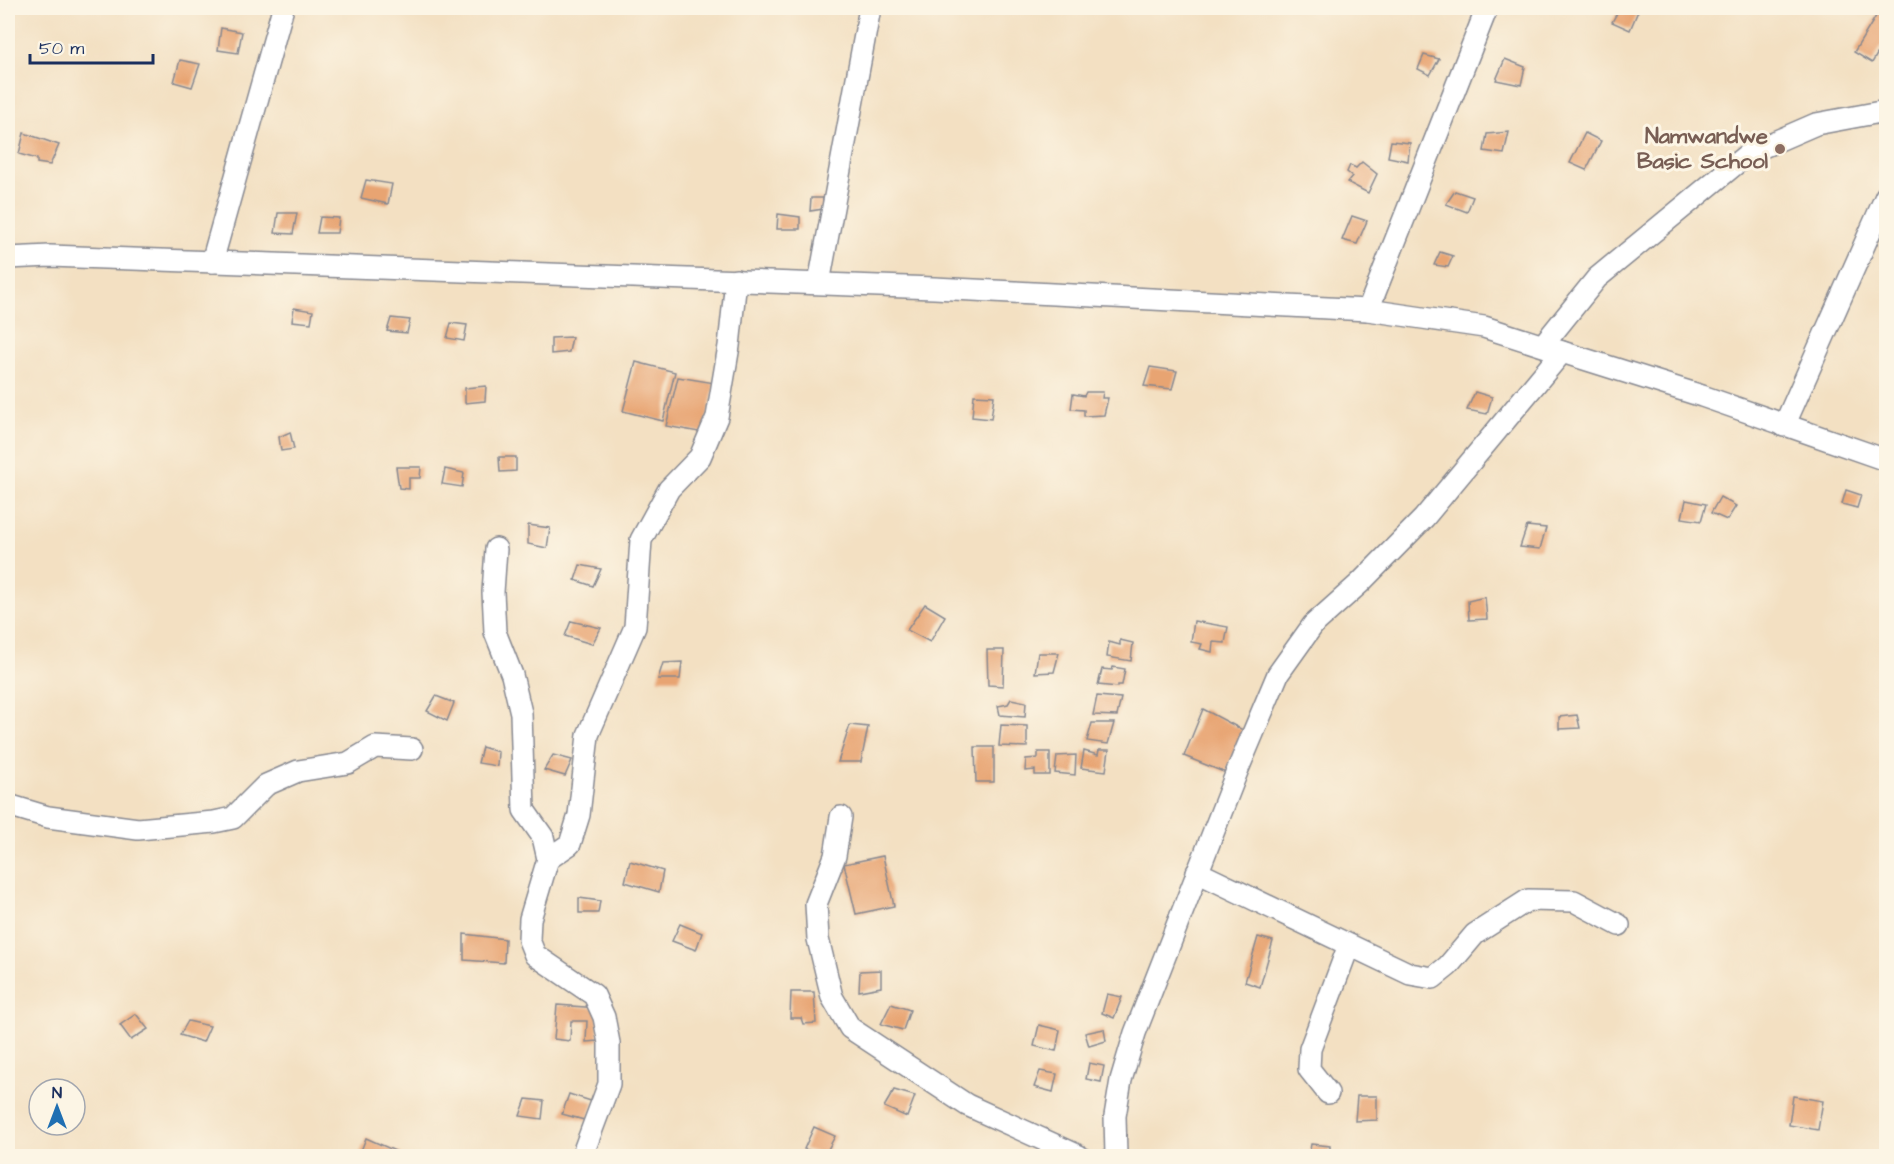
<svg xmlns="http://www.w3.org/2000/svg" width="1894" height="1164" font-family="'Architects Daughter',sans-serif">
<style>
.building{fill:#e8a472}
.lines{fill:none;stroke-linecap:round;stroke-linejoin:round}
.minor-casing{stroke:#878890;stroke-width:24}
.minor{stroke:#fff;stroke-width:21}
.education-dot{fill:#8d6e63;stroke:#fcf5e5;stroke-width:2}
.labels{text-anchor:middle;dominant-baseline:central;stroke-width:6;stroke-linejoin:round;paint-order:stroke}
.education-label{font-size:22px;font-weight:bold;fill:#785e54;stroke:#fcf5e5;text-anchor:end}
</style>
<rect width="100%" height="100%" fill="#fcf5e5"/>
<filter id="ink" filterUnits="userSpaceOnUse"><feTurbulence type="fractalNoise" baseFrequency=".0167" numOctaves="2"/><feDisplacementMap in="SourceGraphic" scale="12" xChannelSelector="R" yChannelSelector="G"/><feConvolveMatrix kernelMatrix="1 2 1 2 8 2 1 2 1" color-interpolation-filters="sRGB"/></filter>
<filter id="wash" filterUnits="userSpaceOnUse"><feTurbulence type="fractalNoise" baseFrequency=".008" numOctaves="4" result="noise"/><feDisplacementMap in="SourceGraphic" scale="24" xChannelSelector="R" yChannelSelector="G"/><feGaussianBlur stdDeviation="1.35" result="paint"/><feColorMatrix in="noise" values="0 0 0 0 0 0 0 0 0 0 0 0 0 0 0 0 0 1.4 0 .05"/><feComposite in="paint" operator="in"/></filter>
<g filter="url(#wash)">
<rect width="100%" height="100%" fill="#f3e0c2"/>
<g id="blocks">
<!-- building -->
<g class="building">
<path d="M1620,8L1638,11L1630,30L1612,22Z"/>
<path d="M1881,8H1886V39L1872,63L1854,52Z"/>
<path d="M221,28L242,32L238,53L218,50Z"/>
<path d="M1424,55L1439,59L1430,75L1418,69Z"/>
<path d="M1505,59L1525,67L1521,85L1496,80Z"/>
<path d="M180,60L200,64L192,87L174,82Z"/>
<path d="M1509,132L1504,154L1484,151L1487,134Z"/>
<path d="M24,133L59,145L50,165L37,163V159L19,154Z"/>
<path d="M1585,133L1601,141L1586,170L1570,163Z"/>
<path d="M1391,141L1410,143L1408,161L1388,157Z"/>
<path d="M1362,162L1377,174L1368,193L1347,182L1352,176L1347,172L1350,165L1356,168Z"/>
<path d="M366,180L392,184L388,204L361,198Z"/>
<path d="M1455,191L1473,197L1467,212L1446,204Z"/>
<path d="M811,198H823V209L810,211Z"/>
<path d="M278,213H297L293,234L275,233Z"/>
<path d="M778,214L800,217V229H777Z"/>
<path d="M1352,216L1367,221L1357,244L1342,240Z"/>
<path d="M320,217L339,218L337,233H317Z"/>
<path d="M1440,252L1453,256L1448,267L1434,265Z"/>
<path d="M294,308L313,311L311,323L292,321Z"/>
<path d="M391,318L410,320L407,333L387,331Z"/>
<path d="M451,323L467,325L464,341L447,338Z"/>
<path d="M572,337L569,352L551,354V338Z"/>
<path d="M636,362L675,372L663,421L623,411Z"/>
<path d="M1150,367L1177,371L1172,389L1144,386Z"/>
<path d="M678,377L715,383L704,433L666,426Z"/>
<path d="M486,386L485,401L465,403V388Z"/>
<path d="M1086,392H1103L1102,398H1108L1104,415L1084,416V410L1071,409L1073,394L1084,396Z"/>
<path d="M1475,392L1492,397L1487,414L1467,410Z"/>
<path d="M974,395L994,396L991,419L972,417Z"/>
<path d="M290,432L294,449L281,451L279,437Z"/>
<path d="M499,457H516V471L500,472Z"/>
<path d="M396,467H421L420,478H409V489L399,488Z"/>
<path d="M445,469L464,473L462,487L442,484Z"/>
<path d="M1846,490L1861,495L1857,508L1842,504Z"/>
<path d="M1720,497L1736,506L1727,520L1711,513Z"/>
<path d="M1686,500L1706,504L1701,521L1682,518Z"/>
<path d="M528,525L550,528L547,548L528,544Z"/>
<path d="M1527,526L1546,528L1540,549L1520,547Z"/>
<path d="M580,565L601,569L593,586L575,580Z"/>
<path d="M1485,597L1487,619L1469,620L1468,601Z"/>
<path d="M925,604L945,616L930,642L907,630Z"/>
<path d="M571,621L601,628L592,644L565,636Z"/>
<path d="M1194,621L1228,627L1225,643L1213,642L1212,652L1200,649L1202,644L1191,642Z"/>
<path d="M1120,640L1133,643L1131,661L1107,657L1109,642L1120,645Z"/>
<path d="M987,650H1004L1003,686L988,685Z"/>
<path d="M1038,653H1059L1054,672L1035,673Z"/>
<path d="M682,662L680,679H658L663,663Z"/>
<path d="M1113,667L1125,669L1122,685H1118V687L1098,685L1102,669L1112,670Z"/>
<path d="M436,696L454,703L447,721L427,711Z"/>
<path d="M1097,696L1121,698L1117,716L1093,715Z"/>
<path d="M1011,699L1026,702L1025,717L1000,715L998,706L1008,704Z"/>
<path d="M1203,709L1243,730L1226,773L1184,756Z"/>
<path d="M1577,715L1580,728L1559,729V717Z"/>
<path d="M1092,723H1114L1108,744L1087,741Z"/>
<path d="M850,725L868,727L861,762H838Z"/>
<path d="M1001,725L1027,726V747L999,746Z"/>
<path d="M482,747L498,752L497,766L478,763Z"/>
<path d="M975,747H994V782H976Z"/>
<path d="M1099,750H1109L1106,771L1081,768L1084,751L1098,755Z"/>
<path d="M1038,752H1050V775H1035V770L1025,771L1026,759L1038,758Z"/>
<path d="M553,755L572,760L565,776L544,770Z"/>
<path d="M1076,755L1075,775L1055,773L1057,756Z"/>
<path d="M883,856L894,906L856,914L844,864Z"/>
<path d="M630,861L663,871L659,892L625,882Z"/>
<path d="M579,898L600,901L598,913H579Z"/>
<path d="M680,924L702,933L696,950L672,941Z"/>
<path d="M464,934L505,939L504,963L464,960Z"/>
<path d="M1258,937L1273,941L1260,987L1245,982Z"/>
<path d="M881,970V987L859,991L860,971Z"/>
<path d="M791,992H814L816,1023L803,1024L801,1018H790Z"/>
<path d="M1107,994L1122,997L1114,1018L1102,1013Z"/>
<path d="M891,1004L910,1010L903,1030L881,1024Z"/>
<path d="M557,1005L599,1008L598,1041L586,1042L587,1021H571L570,1041L554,1039Z"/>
<path d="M136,1014L148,1029L131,1040L120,1025Z"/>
<path d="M188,1021L210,1026L203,1042L180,1035Z"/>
<path d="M1039,1025L1060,1030L1056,1051L1034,1046Z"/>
<path d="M1104,1029L1106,1041L1089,1046L1085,1033Z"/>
<path d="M1089,1063L1104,1066L1101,1082L1086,1079Z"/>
<path d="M1040,1071L1057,1074L1053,1092L1034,1087Z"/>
<path d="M894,1090L915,1096L907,1117L884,1107Z"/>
<path d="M569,1094L594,1102L588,1121L562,1114Z"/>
<path d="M1357,1096H1377V1120L1355,1121Z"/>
<path d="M1793,1096L1823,1101L1818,1130L1789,1125Z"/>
<path d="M526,1099L544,1101L542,1119L520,1116Z"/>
<path d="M814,1127L835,1136L825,1155L804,1149Z"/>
<path d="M366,1138L402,1154L401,1156H359Z"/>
<path d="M1311,1144L1330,1146V1156H1309Z"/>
</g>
</g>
</g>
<g filter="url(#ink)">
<use href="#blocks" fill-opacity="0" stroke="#878890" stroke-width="1.5"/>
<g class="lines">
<!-- minor casing -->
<g class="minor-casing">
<g id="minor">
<path d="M8,258L50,256L934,288L1368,310L1484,327L1562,352"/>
<path d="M212,262L283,8"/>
<path d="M819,283L870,8"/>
<path d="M1368,310L1487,8"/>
<path d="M1543,345L1597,278L1749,153L1816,124L1886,111"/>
<path d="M1784,426L1886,196"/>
<path d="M496,549L493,592L495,632L512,675L521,713L524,810L543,837L548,859L530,919L529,940L535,955L594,995L604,1017L609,1043V1084L582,1156"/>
<path d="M8,805L48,817L138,829L214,822L233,818L266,785L298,771L348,763L375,747L412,749"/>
<path d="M841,817L835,856L816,904L818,939L832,997L850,1028L967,1105L1079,1156"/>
<path d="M548,859L570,844L579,815L588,735L635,627L641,540L669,489L700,457L717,417L729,346L736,280"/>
<path d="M1197,872L1410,974L1433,978L1448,966L1475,934L1528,900L1574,901L1619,925"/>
<path d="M1328,1093L1309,1069L1310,1049L1349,945"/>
<path d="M1116,1156L1115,1116L1121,1080L1135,1033L1238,769L1278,674L1313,625L1360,583L1424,518L1562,352L1702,396L1886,460"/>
</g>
</g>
<!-- minor -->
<use href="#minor" class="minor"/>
</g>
</g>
<!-- markers -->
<circle class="education-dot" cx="1780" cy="149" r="6"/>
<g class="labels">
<!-- education labels -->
<g class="education-label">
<text x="1768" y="136">Namwandwe<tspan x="1768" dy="25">Basic School</tspan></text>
</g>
</g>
<!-- margin -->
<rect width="1894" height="1164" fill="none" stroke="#fcf5e5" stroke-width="30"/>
<!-- north arrow -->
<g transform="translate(57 1107)"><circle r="28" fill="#fcf5e5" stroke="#a2a6af" stroke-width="1.5"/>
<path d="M0-4.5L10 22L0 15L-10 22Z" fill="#1f6fb2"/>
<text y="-9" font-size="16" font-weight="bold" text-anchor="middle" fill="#1b2f5e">N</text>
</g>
<!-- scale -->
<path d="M30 54v9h123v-9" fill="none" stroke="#1b2f5e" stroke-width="3"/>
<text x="39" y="54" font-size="18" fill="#1b2f5e" stroke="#fcf5e5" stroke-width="4.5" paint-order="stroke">50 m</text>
</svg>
